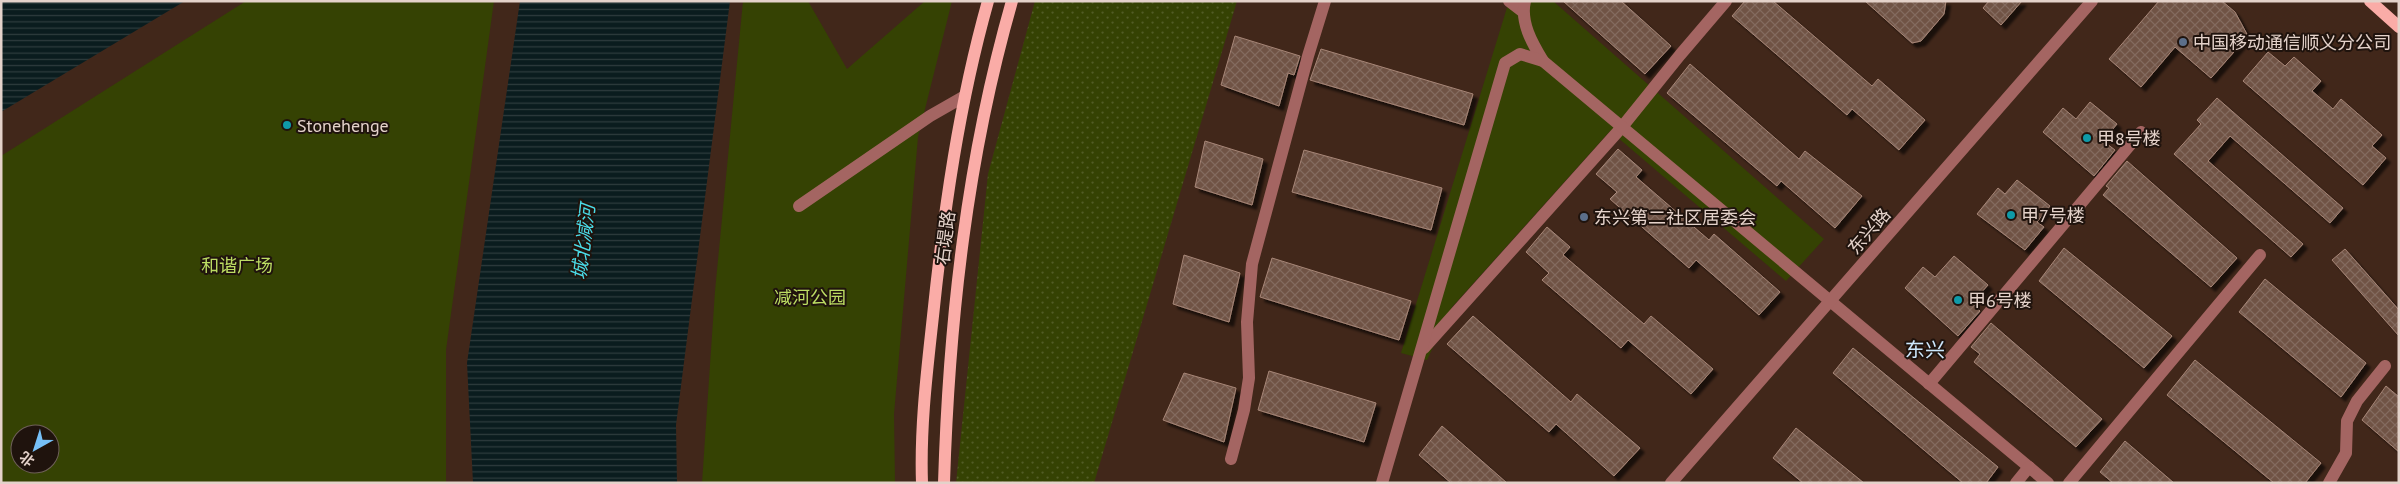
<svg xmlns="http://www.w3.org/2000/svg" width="2400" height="484" font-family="'PT Sans','Noto Sans SC',sans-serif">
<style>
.grass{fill:url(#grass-dots)}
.green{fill:#354203;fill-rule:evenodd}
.water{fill:url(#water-rules)}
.building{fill:url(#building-cross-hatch);stroke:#a78677;filter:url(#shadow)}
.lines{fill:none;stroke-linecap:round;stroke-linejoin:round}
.minor{stroke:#a46562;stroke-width:12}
.major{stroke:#faaca7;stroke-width:12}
.service-dot{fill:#5c6f8a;stroke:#1f130d;stroke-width:2}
.culture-dot{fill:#0f9aa8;stroke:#1f130d;stroke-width:2}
.labels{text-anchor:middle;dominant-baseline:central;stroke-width:4;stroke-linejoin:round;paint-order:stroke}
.poi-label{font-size:18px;fill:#e4d2ca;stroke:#1f130d;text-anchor:start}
.street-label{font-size:18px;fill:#e4d2ca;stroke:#1f130d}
.park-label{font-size:18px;fill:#bcdc63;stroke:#1f130d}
.water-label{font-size:19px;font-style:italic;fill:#4adbe8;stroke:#1f130d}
.quarter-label{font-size:20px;fill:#cde8fd;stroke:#1f130d}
</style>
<defs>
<pattern id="grass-dots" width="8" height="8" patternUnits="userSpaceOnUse" patternTransform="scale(1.25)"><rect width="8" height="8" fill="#354203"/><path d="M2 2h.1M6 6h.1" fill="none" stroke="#525c26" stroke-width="1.8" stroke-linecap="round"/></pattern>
<pattern id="water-rules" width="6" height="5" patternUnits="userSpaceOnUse" patternTransform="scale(1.25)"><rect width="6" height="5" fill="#0a1c1e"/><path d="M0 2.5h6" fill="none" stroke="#2e3c3d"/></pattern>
<pattern id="building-cross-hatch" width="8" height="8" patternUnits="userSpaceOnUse" patternTransform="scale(1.25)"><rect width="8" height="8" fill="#6f5244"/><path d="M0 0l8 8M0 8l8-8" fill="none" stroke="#836a5e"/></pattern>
<filter id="shadow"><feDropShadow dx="4.5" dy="4.5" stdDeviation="1" flood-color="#0009"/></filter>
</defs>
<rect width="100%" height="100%" fill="#41271a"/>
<!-- grass -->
<path class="grass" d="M1035,1H1237L1094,483H956L988,174Z"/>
<!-- green -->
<g class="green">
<path d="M246,1H494L446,350V483H1V156ZM20,434H50V464H20Z"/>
<path d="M743,1H808L847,69L925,1H952L918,137L894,414L895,483H702L715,291Z"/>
<path d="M1509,1H1553L1824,239L1786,281L1610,131L1452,307L1427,360L1401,353Z"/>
</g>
<!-- water -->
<g class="water">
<path d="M1,1H185L1,112Z"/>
<path d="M520,1H730L676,425L677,483H473L467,363Z"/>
</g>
<!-- building -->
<g class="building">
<path d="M1563,1H1621L1671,46L1645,74Z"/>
<path d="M1745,1H1773L1872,86L1878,79L1925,120L1899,150L1852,109L1847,115L1732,16Z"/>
<path d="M1865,1H1946L1944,14L1921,41L1912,43Z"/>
<path d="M1989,1H2022L2001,25L1983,8Z"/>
<path d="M2159,1H2222L2235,12L2248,36L2211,78L2175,47L2141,87L2109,59Z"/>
<path d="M1235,36L1300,56L1294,75L1288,73L1279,106L1221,85Z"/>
<path d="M1321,49L1473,94L1464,125L1310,80Z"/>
<path d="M2268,52L2285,66L2294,57L2321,81L2312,91L2333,109L2341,99L2382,135L2372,146L2386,158L2363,185L2243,81Z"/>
<path d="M1690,64L1799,159L1805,151L1862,196L1835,228L1781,181L1777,186L1667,93Z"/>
<path d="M2217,98L2343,208L2330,223L2230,136L2208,161L2303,244L2291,257L2174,154L2201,124L2197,120Z"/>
<path d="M2090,102L2117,124L2103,141L2115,150L2094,176L2043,132L2063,108L2076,119Z"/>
<path d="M1205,141L1263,159L1252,205L1195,187Z"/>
<path d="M1618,149L1642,170L1636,177L1709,240L1714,234L1780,292L1759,315L1696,260L1689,268L1610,199L1617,192L1596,174Z"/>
<path d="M1304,150L1442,188L1431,230L1292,192Z"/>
<path d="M2127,161L2237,258L2211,287L2103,195L2109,188L2106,186Z"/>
<path d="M2017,180L2050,206L2037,222L2044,227L2025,250L1977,214L1998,188L2005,194Z"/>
<path d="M1547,227L1570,247L1563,255L1644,324L1651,316L1713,369L1691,394L1628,340L1621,348L1542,280L1549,273L1526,252Z"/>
<path d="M2064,248L2172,336L2144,368L2039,281Z"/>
<path d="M2345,249L2399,310V336L2332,260Z"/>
<path d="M1184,255L1240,273L1229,322L1173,304Z"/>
<path d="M1954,256L1988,285L1972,303L1980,311L1958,336L1905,288L1923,267L1935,277Z"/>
<path d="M1272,258L1411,301L1399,340L1260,297Z"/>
<path d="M2265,279L2366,363L2341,397L2239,312Z"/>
<path d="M1473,316L1571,402L1577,394L1640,448L1614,476L1556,424L1549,432L1447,344Z"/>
<path d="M1991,323L2102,419L2076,447L1974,362L1980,354L1971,347Z"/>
<path d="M1853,348L1998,467L1986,483H1963L1833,373Z"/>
<path d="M2195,360L2321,463L2305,483H2274L2167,395Z"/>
<path d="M1269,371L1376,403L1364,442L1258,410Z"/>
<path d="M1184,373L1236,388L1224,442L1163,420Z"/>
<path d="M2386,386L2399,397V452L2362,420Z"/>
<path d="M1442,426L1507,483H1451L1419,455Z"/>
<path d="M1796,428L1864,483H1803L1773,458Z"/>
<path d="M2125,441L2174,483H2113L2100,472Z"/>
</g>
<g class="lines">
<!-- minor -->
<g class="minor">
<path d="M1509,1L1522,11"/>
<path d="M1525,1C1520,22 1532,43 1543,61"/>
<path d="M799,206L930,116L965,96"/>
<path d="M1424,348L1622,127L1680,55L1726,1"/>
<path d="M1929,384L2141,132"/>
<path d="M1231,459L1244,410L1249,378L1247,322L1252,264L1308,56L1325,1"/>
<path d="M1382,483L1505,63L1520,54L1543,61L2048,483"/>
<path d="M1671,483L2092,1"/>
<path d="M2016,483L2029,467"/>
<path d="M2069,483L2260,255"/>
<path d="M2329,483L2346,453L2347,421L2357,401L2385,366"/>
</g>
<!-- major -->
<g class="major">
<path d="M2370,1L2399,27"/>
<path d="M922,483C920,427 927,371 933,316C944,210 959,104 988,1"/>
<path d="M944,483C949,320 967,158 1012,1"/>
</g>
</g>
<!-- markers -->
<g class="service-dot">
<circle cx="2183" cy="42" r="5"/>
<circle cx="1584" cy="217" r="5"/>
</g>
<g class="culture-dot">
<circle cx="287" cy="125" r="5"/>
<circle cx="2087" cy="138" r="5"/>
<circle cx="2011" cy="215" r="5"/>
<circle cx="1958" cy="300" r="5"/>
</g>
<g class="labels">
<!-- poi labels -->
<g class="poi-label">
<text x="2193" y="42">中国移动通信顺义分公司</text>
<text x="297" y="125">Stonehenge</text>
<text x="2097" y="138">甲8号楼</text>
<text x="2021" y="215">甲7号楼</text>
<text x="1594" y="217">东兴第二社区居委会</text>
<text x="1968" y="300">甲6号楼</text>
</g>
<!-- street labels -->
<g class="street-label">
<text transform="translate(1869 231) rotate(-49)">东兴路</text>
<text transform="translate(945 238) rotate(-83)">右堤路</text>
</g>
<!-- park labels -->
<g class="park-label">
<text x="237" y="265">和谐广场</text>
<text x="810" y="297">减河公园</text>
</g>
<!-- water labels -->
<g class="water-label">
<text transform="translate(583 242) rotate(-83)">城北减河</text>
</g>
<!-- quarter labels -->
<g class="quarter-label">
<text x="1925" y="350">东兴</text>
</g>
</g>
<!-- border -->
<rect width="2400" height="484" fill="none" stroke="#e4d2ca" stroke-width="5"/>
<!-- north arrow -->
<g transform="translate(35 449) rotate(219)"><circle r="24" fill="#1f130d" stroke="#6e5f59"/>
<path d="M0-4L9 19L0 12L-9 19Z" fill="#76c0f7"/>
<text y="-8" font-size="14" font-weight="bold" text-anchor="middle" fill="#e4d2ca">北</text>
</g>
</svg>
